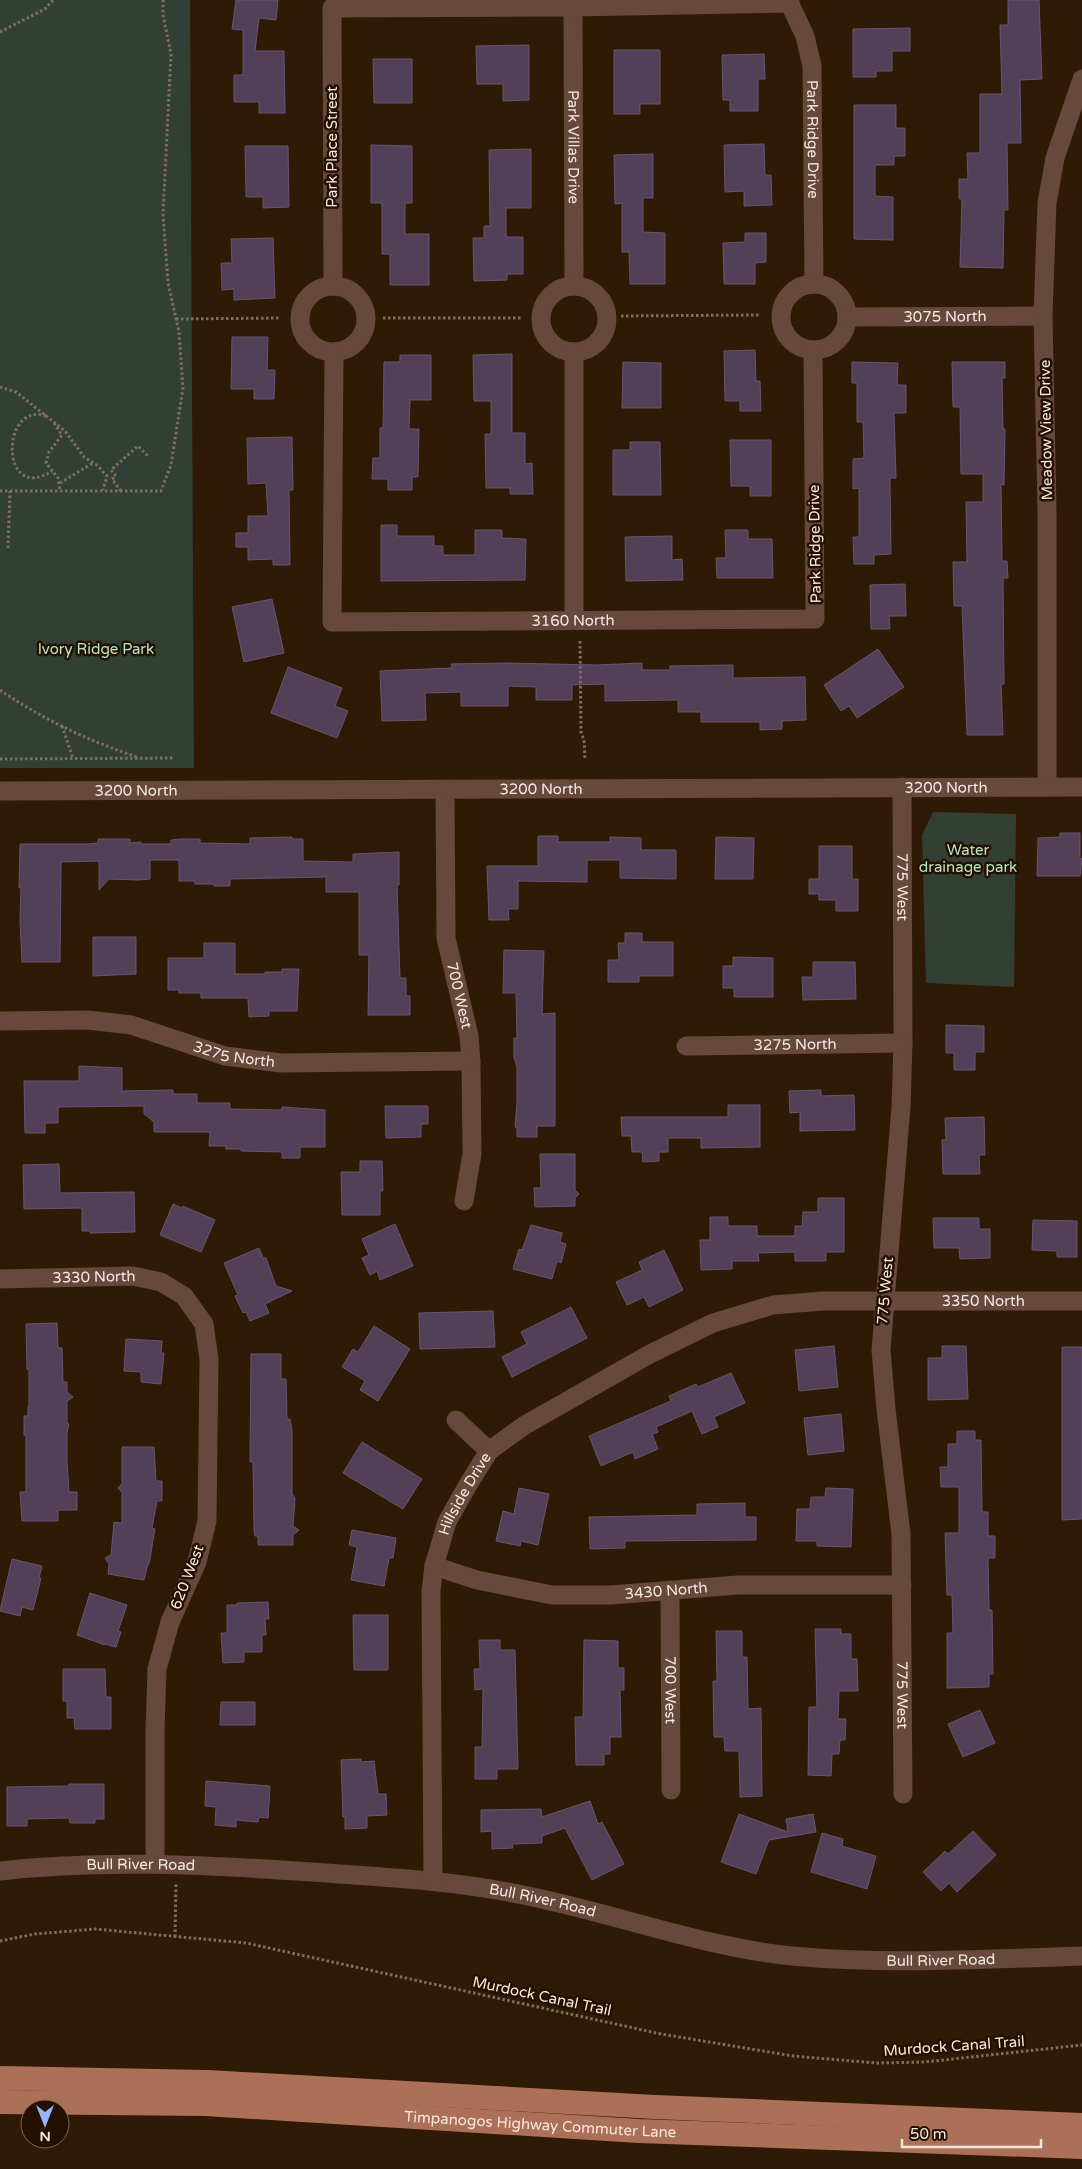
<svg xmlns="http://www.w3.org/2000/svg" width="1082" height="2169" font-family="'Varela Round',sans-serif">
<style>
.green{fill:#323f35}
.building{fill:#524058;stroke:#68556f}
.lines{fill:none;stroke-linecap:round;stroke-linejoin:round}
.path{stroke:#806e5d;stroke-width:3;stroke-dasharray:2.5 2.5;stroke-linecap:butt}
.minor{stroke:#66483d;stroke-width:19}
.major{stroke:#ac6f58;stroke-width:24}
.labels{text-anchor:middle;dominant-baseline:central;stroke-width:5;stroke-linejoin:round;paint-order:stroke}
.street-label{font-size:15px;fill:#f7e8dc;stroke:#251000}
.park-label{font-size:15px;fill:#b5e5c0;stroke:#251000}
</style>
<rect width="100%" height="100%" fill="#2f1a06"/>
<!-- green -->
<g class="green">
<path d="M0,0H190L194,768H0Z"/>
<path d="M933,812L1016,814L1014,987L926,983L922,835Z"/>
</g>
<!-- building -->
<g class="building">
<path d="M236,0H278L276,20L259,18L255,51H284L285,113H259V102H234V75H243V30L232,29Z"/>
<path d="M1008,0H1039L1042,79L1020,80L1021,143H1007L1008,210H1004L1003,268L960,267L962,199H959V179H968L967,153H980V94H1002L1000,25H1008Z"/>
<path d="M910,28V51H892V71H876V77H853V29Z"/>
<path d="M529,45V100L503,101V84H477L476,46Z"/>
<path d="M614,50H660V104H640V114H614Z"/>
<path d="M764,54L765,79H758V111H730V100H723L722,55Z"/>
<path d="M373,59H412V103H374Z"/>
<path d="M854,105H896V128H905V156H894V165H875V196L893,197V240L854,239Z"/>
<path d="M764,144L765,175H771L772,205L744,206V191L725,192L724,145Z"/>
<path d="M371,145L412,146V203H405V234H429V285H390V254H382V203H371Z"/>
<path d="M245,146H288L289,207L263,208V197H246Z"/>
<path d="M531,149V208H506V237H523V274H507V280L474,281L473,238H484V226H490L489,150Z"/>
<path d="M653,154V198H643V232L665,233V284H630L629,252H622V203L615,204L614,155Z"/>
<path d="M745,233H766V262L755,263V284H724L723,243L745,242Z"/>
<path d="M273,238L275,298L234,300V289L222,290L221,263H232L231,239Z"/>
<path d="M232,337H268L267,370H275L274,399H254V389H231Z"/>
<path d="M755,350L756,381H760L761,411H740V401H725L724,351Z"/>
<path d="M512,354V433H525V464L532,463L533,494H510V488H486L485,434H491V401H474L473,355Z"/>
<path d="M400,355H431V400H410L409,429H419L418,477H412V490H388V479H372L373,458H380V428H383L384,362H400Z"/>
<path d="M623,362L661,363V408H622Z"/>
<path d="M852,362L898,363L897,385H906V413H894L896,478H890L891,554L874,555V564H854L853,537H859V488L853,489V459L864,458L863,422H857V383H852Z"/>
<path d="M952,362H1005V378H1002L1003,429H1005L1004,485L1001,484L1002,561H1007L1008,578H1003L1004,684H1001L1003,735H967L962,606H954L953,562H967L966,502H983V474H961L960,407H953Z"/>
<path d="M292,437L293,490H289L290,565H273V559L248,560V547H236V533H248V516H268L266,483L248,484L247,438Z"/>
<path d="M730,440H771V496H750V486H731Z"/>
<path d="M630,442H660L661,495H613V450H630Z"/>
<path d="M381,525H397V536H434V546H443V555H475V530H502V538L526,539L525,580L381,581Z"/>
<path d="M725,530H748V539H772L773,578H717L716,558H726Z"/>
<path d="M672,536V560L682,559L683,580L626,581L625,537Z"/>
<path d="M905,584L906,616H889L890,629H871L870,585Z"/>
<path d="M272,599L284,653L244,662L232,607Z"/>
<path d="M878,649L904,687L857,718L849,706L841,711L824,685Z"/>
<path d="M507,663L596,665L642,663V670H670V666L733,665V678L805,677L806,720L782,721V729L760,730V722H701V712H678V700L605,701V684L572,685V700H536V687L508,686V706H461V692L425,693L426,720L382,721L380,671L452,668L451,664Z"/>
<path d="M288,667L342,688L335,706L348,711L337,738L271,713Z"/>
<path d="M1060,833H1080V858L1082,859L1080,876H1037L1038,838L1060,837Z"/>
<path d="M538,836H558V842H610V837L641,838V850H676V879L620,878V860H587V882L518,881V909H508L509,920H489L487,866H538Z"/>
<path d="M292,837V839H303V861L353,862V854L399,852V885H397L400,978H406V996H410V1015H368L369,955H359V892H326V877L230,879V886H214V884H195V881H179V860H150V879L138,880L109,879L99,890V861L61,862L60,962H22L20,920L21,887L19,888L20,844H88L98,843V839H130V843L141,842V844H171V840L180,839H200V843L250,844V838Z"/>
<path d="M716,837L754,838L753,879H715Z"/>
<path d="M819,846H852V879H858V911H836V900H819V894H809V879H819Z"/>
<path d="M625,933H642V942H673V976H639V982H608V960H619L618,943H625Z"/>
<path d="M93,937H136V974L93,976Z"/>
<path d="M204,943H235V974H265V972H282V969H299L297,1011H269V1016L249,1017L248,998H201V993H179V990H168V958H204Z"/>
<path d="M504,950L544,951L542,1014L555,1013V1126H537V1137H517V1127H515L517,1102V1067L514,1057V1038H517L516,993H503Z"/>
<path d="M733,957L773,958V997H734V988H723V966H733Z"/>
<path d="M813,962H855L856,999L803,1000L802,977H813Z"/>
<path d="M946,1025L984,1026V1052H975V1070H954V1053H946Z"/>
<path d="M79,1066L122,1068V1091L173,1090V1094H197V1103H230V1109L282,1110V1107L325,1110V1147H300V1158H282V1152L241,1151V1149H226V1146H209L210,1132H154V1122L144,1114V1106L58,1107V1123H45V1133H25L24,1081H79Z"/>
<path d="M821,1090V1096L854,1095L855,1130L800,1131V1112L790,1113L789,1091Z"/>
<path d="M728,1105H760V1147L701,1148V1138H668V1152H659V1161L643,1162L642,1152H632L631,1136H622L621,1117H728Z"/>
<path d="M385,1106H428V1124H421V1137L386,1138Z"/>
<path d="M984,1117L985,1155H979L980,1174H943L942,1140H946L945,1118Z"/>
<path d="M540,1154H575V1190L579,1194L575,1198V1206L535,1207L534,1188H541Z"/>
<path d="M360,1161H382L383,1191H380V1215H342L341,1172H360Z"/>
<path d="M59,1164L60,1193L134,1192L135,1232L90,1233V1231H82V1208L24,1209L23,1165Z"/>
<path d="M818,1198H844V1252H826V1261H795V1252L758,1253L759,1261H732V1269L701,1270L700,1240H710V1217H728V1226H757V1236H795V1226H802L803,1212H818Z"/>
<path d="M173,1204L182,1208L183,1206L215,1220L201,1252L160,1235Z"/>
<path d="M933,1218H979V1229H990V1258L960,1259L959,1248H934Z"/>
<path d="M1033,1220L1077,1221V1257H1057V1251L1032,1250Z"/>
<path d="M395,1224L413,1266L380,1280L377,1271L370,1275L362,1258L369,1255L362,1239Z"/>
<path d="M531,1225L562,1233L560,1242L566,1244L561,1263L557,1261L552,1279L513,1269L519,1249L522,1250Z"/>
<path d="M259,1248L263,1258H266L276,1286L292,1291L265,1304L269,1313L250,1321L246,1312L243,1313L235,1296L238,1295L224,1263Z"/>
<path d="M664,1250L683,1290L649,1307L644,1297L627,1305L616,1282L642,1270L639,1262Z"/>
<path d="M571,1307L587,1338L512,1377L502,1357L527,1344L521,1332Z"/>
<path d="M493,1311L495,1347L420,1349L419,1313Z"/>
<path d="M57,1323L58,1348H62L63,1382H67V1392L73,1397L67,1401V1423L69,1424L67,1432V1462L69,1492H77V1510H58V1521H22L20,1492H26V1435H24V1416H28V1406H29V1369H27L26,1324Z"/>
<path d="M374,1326L410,1349L378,1401L360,1390L365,1381L342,1367L353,1349L358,1352Z"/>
<path d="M126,1339L162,1341L161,1353H164L161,1384L141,1382V1372L124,1371Z"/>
<path d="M834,1346L838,1387L799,1391L795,1350Z"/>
<path d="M942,1346H966L968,1399L928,1400V1358H942Z"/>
<path d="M1062,1347H1082V1519L1062,1520Z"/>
<path d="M251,1354H281V1379H286L287,1419H290L292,1430V1494L295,1498L293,1526L299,1530L293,1535V1545H258V1536H255L254,1530L253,1462H250Z"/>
<path d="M731,1373L745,1403L714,1417L718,1427L702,1434L692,1411L656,1427L658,1432L652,1434L658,1449L635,1459L633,1452L601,1466L589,1436L671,1401L669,1396L696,1384L698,1387Z"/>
<path d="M841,1414L844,1451L808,1455L804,1418Z"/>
<path d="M957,1431H975V1440H981L982,1512H988V1536H995V1558H988L989,1610H992L993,1674H989V1687L947,1688V1633H953L952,1595H947L945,1533H959V1487H941L940,1467H948V1444H957Z"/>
<path d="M362,1442L422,1479L403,1509L343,1473Z"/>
<path d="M122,1447H154L156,1481H162V1501H157L152,1528L155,1529L149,1564H148L144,1580L108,1574L109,1564L105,1558L111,1555L114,1522L122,1523V1492L118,1488L122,1484Z"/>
<path d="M519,1488L549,1494L538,1545L521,1541L520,1546L496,1541L503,1511L514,1514Z"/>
<path d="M826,1488L853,1489L851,1547L817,1546V1541H796L797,1509H810L811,1497H825Z"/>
<path d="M745,1503V1517H756V1540L625,1541V1548L590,1549L589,1517L697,1515V1504Z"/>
<path d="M352,1530L396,1538L393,1558H389L384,1586L351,1580L357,1547L349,1545Z"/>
<path d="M12,1559L42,1566L39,1578H41L33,1610L22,1607L20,1616L0,1611Z"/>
<path d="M90,1593L127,1605L118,1631L121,1632L116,1647L105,1644V1645L77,1635Z"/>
<path d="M268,1602L269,1619H265L266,1635H262V1652H244V1662L223,1663L221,1633H227V1605H237V1603Z"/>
<path d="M353,1615H388V1670H354Z"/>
<path d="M815,1629H841V1634H851V1659H857L858,1691H839L838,1719H846L845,1740H840L839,1754H832L831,1776L808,1775L809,1707H817Z"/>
<path d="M716,1631H742V1657H747L748,1709L761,1708L762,1796L740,1797L739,1751H725L724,1737H714L713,1681H717Z"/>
<path d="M479,1640H500V1650H515L518,1769H497V1779H475V1747H482L483,1689L475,1690L474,1669H480Z"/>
<path d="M584,1640L618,1641V1668H624V1690H620L621,1737H610V1754H604V1765H576L575,1717H583Z"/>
<path d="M63,1669H105L106,1697H111V1729H75L74,1718H67V1701H63Z"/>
<path d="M221,1702H255V1725H220Z"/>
<path d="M980,1710L995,1743L963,1757L948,1724Z"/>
<path d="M361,1759V1762L374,1761L378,1794H386L387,1815L367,1816V1828L345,1829V1816L343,1817L341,1760Z"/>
<path d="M206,1781L270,1786L268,1818L259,1817L258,1822L236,1820V1827L215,1825L216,1807L205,1806Z"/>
<path d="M69,1784H104V1819H95V1823H70L69,1818L27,1819V1826H7V1787L69,1786Z"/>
<path d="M590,1801L598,1824L602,1822L624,1864L592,1880L565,1828L542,1836V1843L512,1844L513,1848L492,1849V1831L481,1832V1810L541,1809L542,1817Z"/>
<path d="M739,1814L788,1832L786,1819L813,1814L816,1832L769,1840L756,1874L721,1862Z"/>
<path d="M973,1831L996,1855L957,1892L949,1883L941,1891L923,1872L945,1851L948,1854Z"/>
<path d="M822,1833L843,1839L842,1846L876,1856L867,1889L811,1872Z"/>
</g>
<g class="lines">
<!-- path -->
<g class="path">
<path d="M0,32L45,9L53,0"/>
<path d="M621,316L760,315"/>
<path d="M383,318H522"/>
<path d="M176,319L281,318"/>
<path d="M0,387L16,392L65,431L84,457L98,466L107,476L103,490"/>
<path d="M46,416C0,401 0,505 52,471"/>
<path d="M54,423L62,435L49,452L46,463L58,478L60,491"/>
<path d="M60,483L93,463"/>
<path d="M0,491H161L171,465L183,388L179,332L168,283L163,214L171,54L163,15V0"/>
<path d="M121,491L112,479L116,476L111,470L138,446L149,457"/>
<path d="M8,548L10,491"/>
<path d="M580,641L581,732L584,740L585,759"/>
<path d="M0,690C42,719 89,741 137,757"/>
<path d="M62,726L73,758"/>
<path d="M0,759L175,758"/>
<path d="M175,1937L176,1882"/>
<path d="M0,1941L35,1934L95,1929L246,1943L661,2034L793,2056L876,2063L925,2062L1082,2045"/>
</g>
<!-- minor -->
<g class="minor">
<path id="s1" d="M788,0L805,36L812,66L814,284"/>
<path id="s2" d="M573,7L574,286"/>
<circle cx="814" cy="317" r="33"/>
<path d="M333,286L332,8L573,7L790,3"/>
<circle cx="333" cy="319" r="33"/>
<circle cx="574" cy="319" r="33"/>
<path id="s3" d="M847,317L1043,316"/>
<path id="s4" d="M334,352L332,622L815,619L813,350"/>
<path d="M574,352V620"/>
<path id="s5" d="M902,787L903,1043L901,1107L881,1350L886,1409L901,1534L903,1794"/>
<path d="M1047,787V511L1043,316L1047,203L1055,158L1082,79"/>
<path id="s6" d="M445,789L446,938L469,1036L471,1061L472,1154L464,1201"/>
<path id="s7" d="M0,791L1082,787"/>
<path id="s8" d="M0,1021L88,1020L131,1025L225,1056L281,1063L471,1061"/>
<path id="s9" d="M686,1046L903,1043"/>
<path id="s10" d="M0,1279L133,1276L161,1282L184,1296L204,1324L209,1359L207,1521L197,1562L170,1622L157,1669L155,1731V1864"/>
<path d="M456,1420L489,1451"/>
<path id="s11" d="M434,1566L477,1580L552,1595H611L738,1585H902"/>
<path id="s12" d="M670,1590L671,1790"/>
<path id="s13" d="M0,1871C104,1859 208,1865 312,1872C378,1877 444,1880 508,1892C604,1909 695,1946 792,1956C888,1965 985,1959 1082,1956"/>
<path id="s14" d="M433,1881L431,1591L434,1566L447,1522L469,1483L489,1451L525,1425L650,1354L713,1323L773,1305L823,1301H1082"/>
</g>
<!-- major -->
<g class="major">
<path d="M0,2078L208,2082L655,2107L1082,2125"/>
<path id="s15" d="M0,2102L206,2104L639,2131L1082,2147"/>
</g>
</g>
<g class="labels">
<!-- street labels -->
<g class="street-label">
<text stroke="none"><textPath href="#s1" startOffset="144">Park Ridge Drive</textPath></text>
<text transform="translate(332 147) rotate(-90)">Park Place Street</text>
<text stroke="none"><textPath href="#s2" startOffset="140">Park Villas Drive</textPath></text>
<text stroke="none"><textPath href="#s3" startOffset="98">3075 North</textPath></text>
<text transform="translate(1046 430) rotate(-91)">Meadow View Drive</text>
<text transform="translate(815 544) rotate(-91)">Park Ridge Drive</text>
<text stroke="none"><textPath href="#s4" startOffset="511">3160 North</textPath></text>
<text stroke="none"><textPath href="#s7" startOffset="946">3200 North</textPath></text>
<text stroke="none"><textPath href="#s7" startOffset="541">3200 North</textPath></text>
<text stroke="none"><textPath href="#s7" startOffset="136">3200 North</textPath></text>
<text stroke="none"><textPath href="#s5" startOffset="100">775 West</textPath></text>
<text stroke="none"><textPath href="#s6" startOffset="208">700 West</textPath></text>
<text stroke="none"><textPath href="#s9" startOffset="109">3275 North</textPath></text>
<text stroke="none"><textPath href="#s8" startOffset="239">3275 North</textPath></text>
<text stroke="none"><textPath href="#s10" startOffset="94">3330 North</textPath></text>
<text transform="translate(885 1291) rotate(-85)">775 West</text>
<text stroke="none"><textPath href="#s14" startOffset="975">3350 North</textPath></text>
<text stroke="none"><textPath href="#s14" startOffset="394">Hillside Drive</textPath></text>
<text transform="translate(187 1577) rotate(-69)">620 West</text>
<text stroke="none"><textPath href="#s11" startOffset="236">3430 North</textPath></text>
<text stroke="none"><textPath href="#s12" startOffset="100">700 West</textPath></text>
<text stroke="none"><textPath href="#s5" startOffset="910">775 West</textPath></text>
<text stroke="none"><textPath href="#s13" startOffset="141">Bull River Road</textPath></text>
<text stroke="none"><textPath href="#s13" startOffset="545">Bull River Road</textPath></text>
<text stroke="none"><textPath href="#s13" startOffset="950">Bull River Road</textPath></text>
<text transform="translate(542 1996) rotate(12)">Murdock Canal Trail</text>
<text transform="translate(954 2046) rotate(-4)">Murdock Canal Trail</text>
<text stroke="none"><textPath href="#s15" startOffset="541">Timpanogos Highway Commuter Lane</textPath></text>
</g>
<!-- park labels -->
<g class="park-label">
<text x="96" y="649">Ivory Ridge Park</text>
<text x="968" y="850">Water<tspan x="968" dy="17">drainage park</tspan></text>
</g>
</g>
<!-- north arrow -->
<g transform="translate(45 2124) rotate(180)"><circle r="24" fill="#251000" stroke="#796658"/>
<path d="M0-4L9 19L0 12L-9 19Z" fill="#95b6fd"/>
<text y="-8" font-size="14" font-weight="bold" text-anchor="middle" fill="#f7e8dc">N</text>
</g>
<!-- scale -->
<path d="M902 2139v8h139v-8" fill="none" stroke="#f7e8dc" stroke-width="2.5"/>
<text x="910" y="2139" font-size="15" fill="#f7e8dc" stroke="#251000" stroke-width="4" paint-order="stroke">50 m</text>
</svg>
